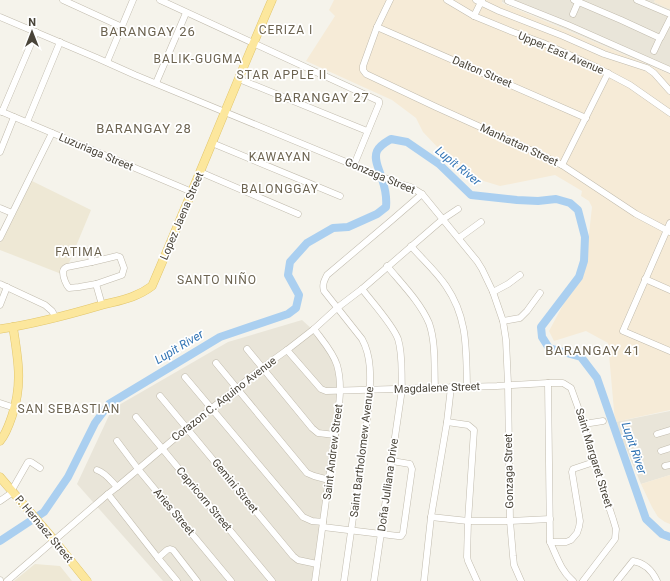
<svg xmlns="http://www.w3.org/2000/svg" width="670" height="581" font-family="Roboto,sans-serif">
<style>
.residential{fill:#e9e5d9}
.commercial{fill:#f6ebd7}
.education{fill:#eee8d5}
.lines{fill:none;stroke-linecap:round;stroke-linejoin:round}
.river{stroke:#aacff0;stroke-width:8}
.minor-casing{stroke:#c1bbad;stroke-width:7}
.major-casing{stroke:#e2c66c;stroke-width:9}
.minor{stroke:#fff;stroke-width:6}
.major{stroke:#fce79d;stroke-width:8}
.labels{text-anchor:middle;dominant-baseline:central;stroke-width:3.5;stroke-linejoin:round;paint-order:stroke}
.street-label{font-size:11px;fill:#494439;stroke:#fff}
.neighbourhood-label{font-size:12px;letter-spacing:1px;fill:#6c6350;stroke:#fff}
.water-label{font-size:12px;font-style:italic;fill:#3375b5;stroke:#fff}
.quarter-label{font-size:13px;letter-spacing:1px;fill:#6c6350;stroke:#fff}
</style>
<rect width="100%" height="100%" fill="#f5f3eb"/>
<!-- residential -->
<g class="residential">
<path d="M502,0H655L654,2L669,9L670,8V74L502,2Z"/>
<path d="M302,320L313,330L334,359L338,375V390L312,581H163L77,484L112,409L228,342Z"/>
<path d="M670,411V475L641,484L615,422Z"/>
</g>
<!-- commercial -->
<g class="commercial">
<path d="M334,0H502V3L670,74V410L615,422L608,343L586,331L554,341L549,331L564,303L581,278L586,261L592,207L589,201L581,196L582,191L555,175L500,186L464,175L423,132L416,118L392,100L306,61L335,16L329,10Z"/>
<path d="M655,0H670V8L669,9L654,2Z"/>
<path d="M670,475V524L665,522L658,517L652,507L641,484Z"/>
</g>
<!-- education -->
<g class="education">
<path d="M30,180L91,210L64,275L0,250V243Z"/>
<path d="M35,564L60,566L72,581H14Z"/>
</g>
<g class="lines">
<!-- river -->
<path class="river" d="M0,541L44,512L68,477L95,423L109,404L220,337L288,314L296,308L299,295L288,275L290,262L307,243L333,228L348,227L377,214L386,207C387,197 385,188 382,179C380,170 373,160 377,151C380,145 386,142 391,139L407,142L439,164L471,195L517,200L538,201L556,199L570,203L578,210L585,237L584,261L579,277L541,327L542,337L549,348L581,357L597,378L646,519L662,534L670,537"/>
<!-- minor casing -->
<g class="minor-casing">
<g id="minor">
<path d="M63,0L122,27"/>
<path d="M160,0L379,101V104L354,165"/>
<path d="M390,0L377,27L363,66V70L366,74L436,107L507,139L562,165L636,214L670,232"/>
<path d="M447,0L474,16L513,32L543,43L596,67L630,85L670,113"/>
<path d="M476,0L499,11L563,36L604,54L647,68L654,73L670,91"/>
<path d="M574,0L621,20L660,38L661,37L670,19"/>
<path d="M637,0L670,14"/>
<path d="M508,1L568,25L670,70"/>
<path d="M573,14L579,0"/>
<path d="M474,16L482,0"/>
<path d="M0,17L97,58L135,75L397,183L411,187L422,194L477,261L482,269L493,292L503,321L506,340L508,384L510,521L513,556L514,565L521,581"/>
<path d="M377,27L586,118"/>
<path d="M654,51L660,38"/>
<path d="M107,62L133,0"/>
<path d="M239,79L367,131"/>
<path d="M156,83L186,13"/>
<path d="M0,111L192,192"/>
<path d="M2,112L36,32"/>
<path d="M27,122L60,42"/>
<path d="M212,143L340,196"/>
<path d="M0,152L14,117"/>
<path d="M562,165L608,73"/>
<path d="M200,172L298,214"/>
<path d="M0,208L12,213"/>
<path d="M670,223L623,331L670,351"/>
<path d="M0,238L52,133"/>
<path d="M459,238L481,222"/>
<path d="M411,246C422,259 436,271 446,286C468,318 466,349 467,387"/>
<path d="M90,251L92,262L67,267C65,268 63,269 63,272C63,277 66,285 69,288L79,287L96,284L102,305"/>
<path d="M92,262L117,256L120,257L124,268L122,275L96,284"/>
<path d="M387,266C402,284 420,302 429,323C436,342 434,368 435,387"/>
<path d="M645,279L670,290"/>
<path d="M0,284L45,305L52,311L56,318"/>
<path d="M362,289C372,302 393,325 398,339C403,355 401,373 402,389L374,581"/>
<path d="M493,292L508,284L520,275"/>
<path d="M0,305L7,287"/>
<path d="M503,321L520,318L527,311L540,293"/>
<path d="M314,329C322,340 333,352 337,365C344,389 337,417 334,441C328,488 321,534 315,581"/>
<path d="M247,349L312,428L318,433L335,435"/>
<path d="M287,350L321,389L326,391L497,386L548,383H563L571,388L584,424L594,462L613,519L616,529L615,539L583,581"/>
<path d="M216,363L307,473L314,476L329,480"/>
<path d="M185,377L303,517L312,521L323,522"/>
<path d="M548,383L550,542C557,557 561,571 573,581"/>
<path d="M160,396L293,556L298,560L317,564"/>
<path d="M0,403L15,408"/>
<path d="M136,417L272,581"/>
<path d="M447,422L468,425L474,430L468,521L467,557L468,561L477,581"/>
<path d="M584,424L603,421"/>
<path d="M657,434L670,430"/>
<path d="M117,441L138,469L231,581"/>
<path d="M661,451L670,448"/>
<path d="M665,466L670,465"/>
<path d="M97,470C106,473 111,481 117,487"/>
<path d="M12,490L28,462H31L40,468"/>
<path d="M108,494L158,558L177,581"/>
<path d="M0,501L13,492"/>
<path d="M431,517L468,521H510L550,519"/>
<path d="M323,527L398,536H401L403,533L412,469L410,464L392,461"/>
<path d="M550,542H566L571,540L577,533L579,527L580,521L572,472L573,469L594,462"/>
<path d="M158,558L167,550L170,549L173,550L197,581"/>
<path d="M0,580V581"/>
<path d="M7,581L108,494L117,487L187,428L262,368L287,350L314,329L337,308L362,289L443,219L458,209"/>
<path d="M344,581L369,405C370,383 373,359 362,339L324,291C322,285 324,281 327,275L392,220L422,194"/>
<path d="M424,581L431,517L447,422L451,387"/>
<path d="M617,581L633,561C644,563 652,570 657,581"/>
</g>
</g>
<!-- major casing -->
<g class="major-casing">
<g id="major">
<path d="M0,329C35,324 68,315 102,305C121,300 136,298 152,286C193,191 231,95 272,0"/>
<path d="M0,441C6,434 9,425 12,416C23,384 18,359 13,327"/>
<path d="M0,477L54,540L87,581"/>
</g>
</g>
<!-- minor -->
<use href="#minor" class="minor"/>
<!-- major -->
<use href="#major" class="major"/>
</g>
<g class="labels">
<!-- street labels -->
<g class="street-label">
<text transform="translate(561 53) rotate(23)">Upper East Avenue</text>
<text transform="translate(482 72) rotate(23)">Dalton Street</text>
<text transform="translate(519 145) rotate(25)">Manhattan Street</text>
<text transform="translate(96 152) rotate(23)">Luzuriaga Street</text>
<text transform="translate(380 176) rotate(23)">Gonzaga Street</text>
<text transform="translate(182 216) rotate(-67)">Lopez Jaena Street</text>
<text transform="translate(437 388) rotate(-2)">Magdalene Street</text>
<text transform="translate(224 399) rotate(-38)">Corazon C. Aquino Avenue</text>
<text transform="translate(333 452) rotate(-83)">Saint Andrew Street</text>
<text transform="translate(362 452) rotate(-83)">Saint Bartholomew Avenue</text>
<text transform="translate(594 458) rotate(73)">Saint Margaret Street</text>
<text transform="translate(509 471) rotate(-91)">Gonzaga Street</text>
<text transform="translate(388 485) rotate(-82)">Doña Julliana Drive</text>
<text transform="translate(235 486) rotate(51)">Gemini Street</text>
<text transform="translate(204 499) rotate(50)">Capricorn Street</text>
<text transform="translate(174 512) rotate(50)">Aries Street</text>
<text transform="translate(44 529) rotate(50)">P. Hernaez Street</text>
</g>
<!-- neighbourhood labels -->
<g class="neighbourhood-label">
<text x="286" y="30">CERIZA I</text>
<text x="198" y="59">BALIK-GUGMA</text>
<text x="282" y="75">STAR APPLE II</text>
<text x="280" y="157">KAWAYAN</text>
<text x="280" y="189">BALONGGAY</text>
<text x="79" y="252">FATIMA</text>
<text x="217" y="280">SANTO NIÑO</text>
<text x="69" y="409">SAN SEBASTIAN</text>
</g>
<!-- water labels -->
<g class="water-label">
<text transform="translate(458 166) rotate(39)">Lupit River</text>
<text transform="translate(179 347) rotate(-31)">Lupit River</text>
<text transform="translate(634 448) rotate(71)">Lupit River</text>
</g>
<!-- quarter labels -->
<g class="quarter-label">
<text x="148" y="31">BARANGAY 26</text>
<text x="322" y="97">BARANGAY 27</text>
<text x="144" y="128">BARANGAY 28</text>
<text x="593" y="350">BARANGAY 41</text>
</g>
</g>
<!-- north arrow -->
<g transform="translate(32 32)" stroke="#ffffff" stroke-width="3" paint-order="stroke">
<path d="M0-3L7 15L0 10L-7 15Z" fill="#494439"/>
<text y="-6" font-size="11" font-weight="bold" text-anchor="middle" fill="#494439">N</text>
</g>
</svg>
